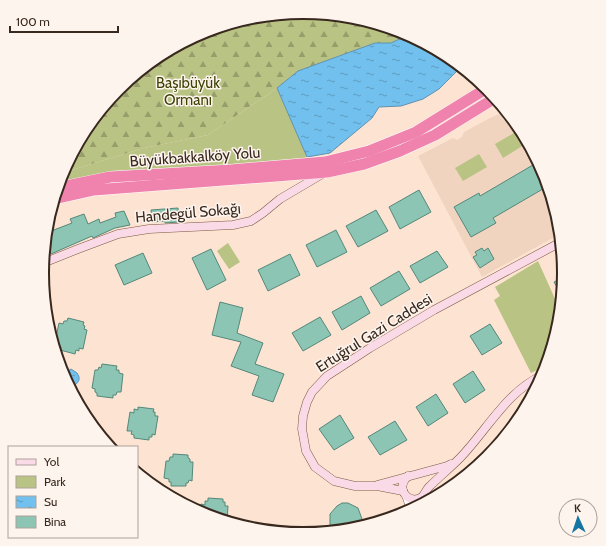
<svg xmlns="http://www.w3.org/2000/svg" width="606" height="546" font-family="Cabin,sans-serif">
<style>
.built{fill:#f1d4c0}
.green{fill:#b9c383}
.forest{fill:url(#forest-firs)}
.water{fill:url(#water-ripples);stroke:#6092af}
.building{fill:#8dc5b5;stroke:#53887a}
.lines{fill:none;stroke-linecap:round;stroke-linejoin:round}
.street-casing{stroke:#7d593f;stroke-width:7}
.secondary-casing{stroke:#7d593f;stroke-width:9}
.highway-casing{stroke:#fff;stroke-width:12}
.street{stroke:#fff;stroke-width:6}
.secondary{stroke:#fadae7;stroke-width:8}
.highway{stroke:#ef83ae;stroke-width:11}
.labels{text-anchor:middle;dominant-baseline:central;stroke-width:3;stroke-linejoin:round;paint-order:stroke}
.park-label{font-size:15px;fill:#3d4305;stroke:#fdf4ee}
.street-label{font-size:15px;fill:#38281d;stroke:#fdf4ee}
.rim{fill:none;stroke:#38281d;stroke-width:2}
</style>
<defs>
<pattern id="forest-firs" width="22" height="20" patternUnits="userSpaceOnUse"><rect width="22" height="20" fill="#b9c383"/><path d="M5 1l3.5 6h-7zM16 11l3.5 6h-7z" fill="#979e6b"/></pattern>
<pattern id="water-ripples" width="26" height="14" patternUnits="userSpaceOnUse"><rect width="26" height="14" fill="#71c0ee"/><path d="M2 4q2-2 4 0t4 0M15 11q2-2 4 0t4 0" fill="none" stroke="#5e9cc0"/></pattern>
</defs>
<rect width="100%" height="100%" fill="#fde3d2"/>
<!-- built -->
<path class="built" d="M506,111L520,128L544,173L559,222L560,234L482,277L418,156L453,138L457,140L462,137L464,132L490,118Z"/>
<!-- green -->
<g class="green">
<path d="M277,88L307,157L302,161L58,186L62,173L144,148L208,135Z"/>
<path d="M519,130L527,143L503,158L495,144Z"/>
<path d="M479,154L487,167L463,181L455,168Z"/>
<path d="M228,243L240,262L229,269L217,251Z"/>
<path d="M538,261L560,310L559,324L546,366L531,373L494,300L500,296L495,287Z"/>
</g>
<!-- forest -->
<path class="forest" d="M303,12L354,17L403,32L408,35L391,43H375L298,71L277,88L208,135L144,148L62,173C70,158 77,141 86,127C125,72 185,31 252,17C268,14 286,14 303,12Z"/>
<!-- water -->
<g class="water">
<path d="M408,35L448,56L459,65L458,70L439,89L423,99L401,106L379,107L372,118L330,153L307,157L277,88L298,71L375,43H391Z"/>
<path d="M71,369L77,373C83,382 75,383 71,390L65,379L66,378L65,373Z"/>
</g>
<!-- building -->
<g class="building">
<path d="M538,162L544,173L548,186L493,218L496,223L471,237L454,207L479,193L480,196Z"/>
<path d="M419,190L431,212L400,229L389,207Z"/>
<path d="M178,208L179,222L165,223V221L152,222L151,210Z"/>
<path d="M376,210L388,231L358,247L346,226Z"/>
<path d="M124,211L130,225L115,228L93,238L92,236L51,254L50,251L44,254L46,233L72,223L70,219L84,214L88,224L99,219L100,223L116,217L115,213Z"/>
<path d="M336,230L347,252L317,267L306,245Z"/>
<path d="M482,248L484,251L488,248L494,259L480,268L473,257L477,255L475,252Z"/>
<path d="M211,249L226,280L207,290L192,258Z"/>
<path d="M437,251L448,267L420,283L410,266Z"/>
<path d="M143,253L152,273L124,285L115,265Z"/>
<path d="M290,254L300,275L268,291L258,270Z"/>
<path d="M399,271L410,289L381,306L370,288Z"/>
<path d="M564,277L563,283L562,296L554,282Z"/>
<path d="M361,296L370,313L342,330L332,312Z"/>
<path d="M220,302L243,308L237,333L263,343L255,364L284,374L273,402L252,395L259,376L231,366L241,342L212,335Z"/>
<path d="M320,317L331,335L303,351L292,333Z"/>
<path d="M68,318L84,322L83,325L85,326L84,329L87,330L83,349L79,348V351L76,350L75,354L60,350L61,347L58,346L59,343L55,342L59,323L63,324L64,321H67Z"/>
<path d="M490,324L502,343L482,355L470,336Z"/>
<path d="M102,364L117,366L116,370H119V373L123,374L121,392H117L116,395H113V398L97,396V393L95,392V389L92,388L95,370H98L99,367L101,368Z"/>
<path d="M473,371L485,390L465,403L453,384Z"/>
<path d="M436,394L448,413L428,426L416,407Z"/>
<path d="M138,407L154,409L153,412H155V416H158L155,435L152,434V437H149V440L134,438V435L131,434L132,431H127L130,412L134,413V409L138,410Z"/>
<path d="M340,415L354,438L334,450L319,429Z"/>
<path d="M395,421L407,440L380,455L368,437Z"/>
<path d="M173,454L188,455V458L190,459V462H193L192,481L189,480L188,483H186V486H171V482H169V479L164,478L166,461H169L170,457H173Z"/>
<path d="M208,498L223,499V502H225V506H228L227,521L200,513L201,504L205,505V501H208Z"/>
<path d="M342,503H348L358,508L362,519L360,527L334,531L332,529L330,524V514L337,506Z"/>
</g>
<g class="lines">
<!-- street casing -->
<g class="street-casing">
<g id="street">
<path d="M405,495L410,510"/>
<path d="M415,507L421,497"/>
</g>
</g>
<!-- secondary casing -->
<g class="secondary-casing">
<g id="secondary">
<path d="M43,263L78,249L118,234L149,229L233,225L251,221L263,213L280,199L324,173"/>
<path d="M408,476C394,488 409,506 422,497C425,494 426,490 429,487C439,477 450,468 460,458C487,430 507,391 543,375"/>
<path d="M377,485L447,466L451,464"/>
<path d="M403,491L377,486H355L334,481L315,467L306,451L302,429L303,416L307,402L312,392L327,376L370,348L434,310L561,242"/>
</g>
</g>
<!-- highway casing -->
<g class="highway-casing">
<g id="highway">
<path d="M57,188L110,177L231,170L325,162L369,151L416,132L487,88"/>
<path d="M54,199L94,190L327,172L364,164L400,151L435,135L495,98"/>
</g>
</g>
<!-- street -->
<use href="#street" class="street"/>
<!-- secondary -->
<use href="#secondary" class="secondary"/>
<!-- highway -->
<use href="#highway" class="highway"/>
</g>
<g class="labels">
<!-- park labels -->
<g class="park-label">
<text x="188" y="83">Başıbüyük<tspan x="188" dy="17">Ormanı</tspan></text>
</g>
<!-- street labels -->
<g class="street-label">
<text transform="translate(195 157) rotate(-4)">Büyükbakkalköy Yolu</text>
<text transform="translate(188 213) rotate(-5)">Handegül Sokağı</text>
<text transform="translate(374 333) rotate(-32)">Ertuğrul Gazi Caddesi</text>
</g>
</g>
<!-- crop -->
<path d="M0 0H606V546H0ZM49 273a254 254 0 1 1 508 0a254 254 0 1 1-508 0Z" fill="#fdf4ee" fill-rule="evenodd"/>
<path class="rim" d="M49 273a254 254 0 1 1 508 0a254 254 0 1 1-508 0Z"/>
<!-- legend -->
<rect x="8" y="446" width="130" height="92" fill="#fdf4ee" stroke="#aea29a"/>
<rect x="16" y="459" width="20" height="6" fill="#fadae7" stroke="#aea29a"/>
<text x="44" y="466" font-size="12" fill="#38281d">Yol</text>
<rect x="16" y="476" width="20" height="12" fill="#b9c383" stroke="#aea29a"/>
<text x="44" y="486" font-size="12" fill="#38281d">Park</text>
<rect x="16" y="496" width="20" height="12" fill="url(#water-ripples)" stroke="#aea29a"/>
<text x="44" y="506" font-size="12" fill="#38281d">Su</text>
<rect x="16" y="516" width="20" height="12" fill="#8dc5b5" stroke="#aea29a"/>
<text x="44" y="526" font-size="12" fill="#38281d">Bina</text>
<!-- north arrow -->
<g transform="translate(578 518) rotate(357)"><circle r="19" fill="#fdf4ee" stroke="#aea29a"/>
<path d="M0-3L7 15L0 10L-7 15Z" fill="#1575a2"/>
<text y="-6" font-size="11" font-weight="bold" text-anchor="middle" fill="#38281d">K</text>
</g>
<!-- scale -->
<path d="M10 26v6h108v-6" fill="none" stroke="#38281d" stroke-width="2"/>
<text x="16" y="26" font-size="12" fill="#38281d" stroke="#fdf4ee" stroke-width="3" paint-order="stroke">100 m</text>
</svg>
